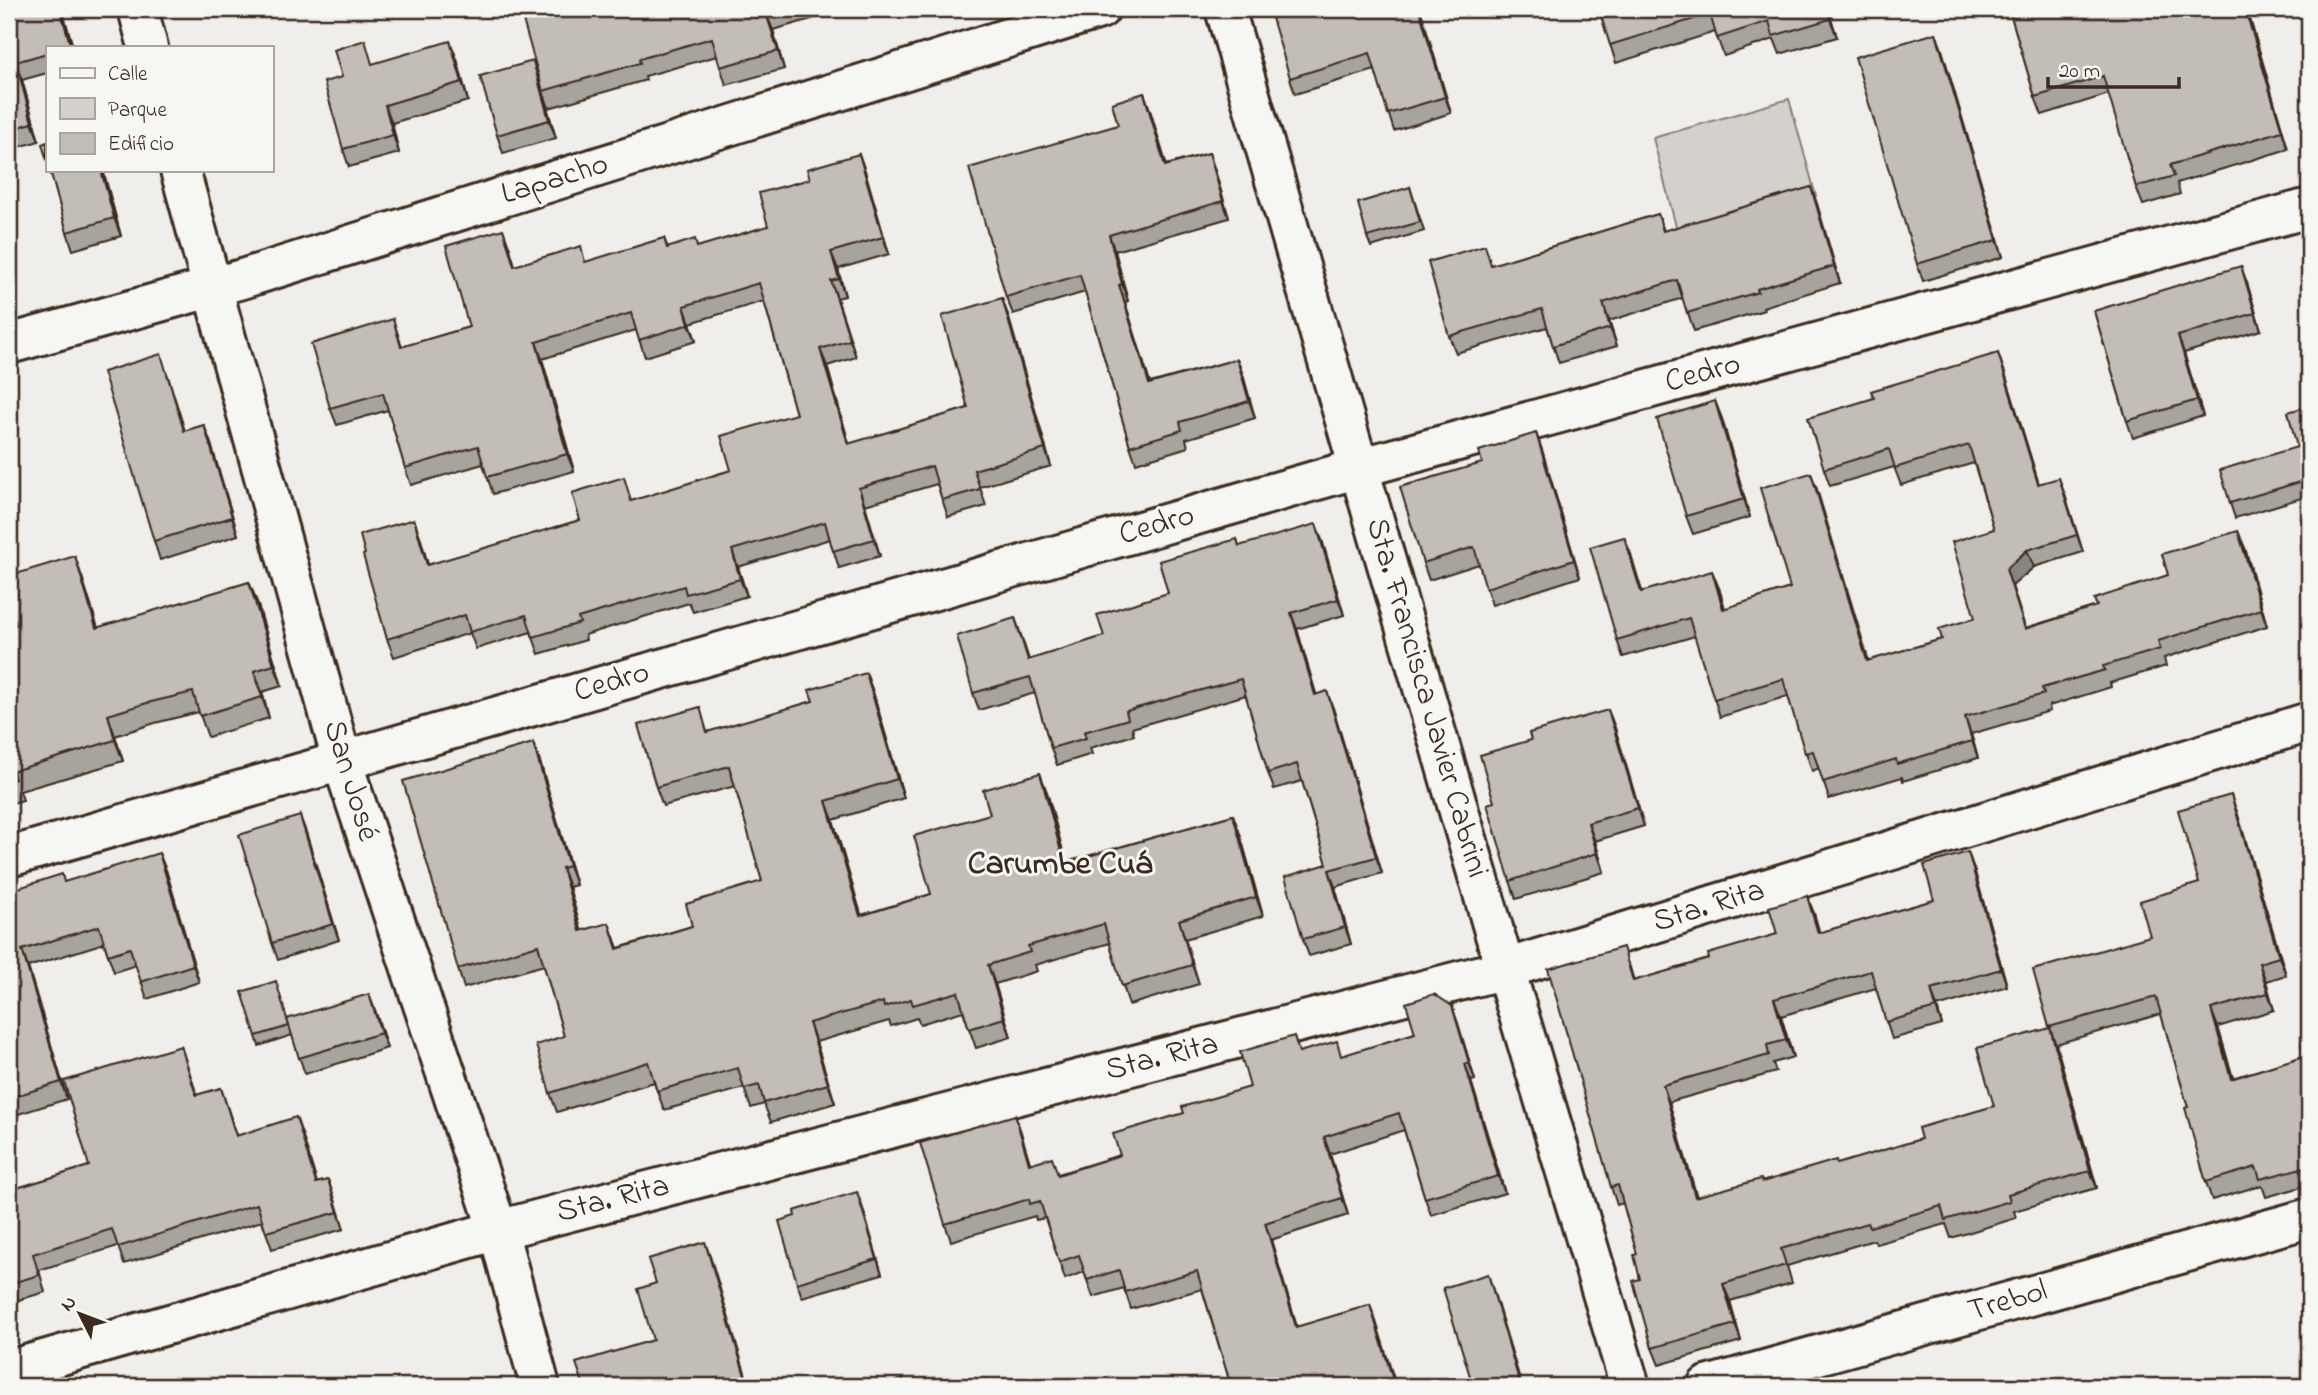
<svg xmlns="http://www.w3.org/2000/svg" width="2318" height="1395" font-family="'Indie Flower',sans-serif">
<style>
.green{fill:#d4d1cc;stroke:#887e75;stroke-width:2}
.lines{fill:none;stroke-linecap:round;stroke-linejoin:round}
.minor-casing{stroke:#3b2a1e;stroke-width:44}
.tertiary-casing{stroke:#3b2a1e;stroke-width:44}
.minor{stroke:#f6f6f2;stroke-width:38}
.tertiary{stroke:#f6f6f2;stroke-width:38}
.wall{fill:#a7a39d;stroke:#3b2a1e;stroke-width:2}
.shaded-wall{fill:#888480;stroke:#3b2a1e;stroke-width:2}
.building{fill:#c2bdb7;stroke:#3b2a1e;stroke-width:2}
.labels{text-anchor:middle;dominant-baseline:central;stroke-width:6;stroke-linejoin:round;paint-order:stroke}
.street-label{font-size:32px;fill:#3b2a1e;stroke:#f6f6f2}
.neighbourhood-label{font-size:33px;font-weight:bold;fill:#3b2a1e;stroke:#f6f6f2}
</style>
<rect width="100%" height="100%" fill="#efeeea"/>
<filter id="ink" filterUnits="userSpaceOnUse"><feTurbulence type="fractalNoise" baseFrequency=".0143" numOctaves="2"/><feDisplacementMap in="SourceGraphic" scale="14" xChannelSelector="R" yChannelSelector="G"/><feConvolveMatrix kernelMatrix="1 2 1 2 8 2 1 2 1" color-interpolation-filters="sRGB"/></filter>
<g filter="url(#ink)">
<!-- green -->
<path class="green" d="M1789,99L1816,196L1679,238L1653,138Z"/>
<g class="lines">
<!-- minor casing -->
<g class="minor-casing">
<g id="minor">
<path d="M138,9L148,47"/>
<path d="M1225,9L1505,969L1630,1386"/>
<path d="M180,170L342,761L498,1230L540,1386"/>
<path d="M9,344L242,279L1100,9"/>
<path d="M9,1370L498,1230L1505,969L2309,722"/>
<path d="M1707,1386L2309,1218"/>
</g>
</g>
<!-- tertiary casing -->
<g class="tertiary-casing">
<path id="tertiary" d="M9,857L1359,468L2309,208"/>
</g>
<!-- minor -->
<use href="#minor" class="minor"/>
<!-- tertiary -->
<use href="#tertiary" class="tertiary"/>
</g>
<!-- wall -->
<g class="wall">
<path d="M9,9H62L73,47H47V73L22,80L39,141L9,150V64L16,62L12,21Z"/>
<path d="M563,9H847L773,30L784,69L726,85L717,56L645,76L646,80L549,108L543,91Z"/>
<path d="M1599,9H1828L1837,37L1780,54L1774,39L1724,56L1715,32L1616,63Z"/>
<path d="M2009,9H2247L2288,149L2177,183L2180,194L2143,205L2136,187L2109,94L2042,115L2035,97Z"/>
<path d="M1422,15L1451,113L1394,131L1375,70L1295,94L1290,78Z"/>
<path d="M1936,33L1942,50L2003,257L1923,281L1917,264Z"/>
<path d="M457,59L468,101L392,123L399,153L349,167L343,149L342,77L373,64Z"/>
<path d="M533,61L556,138L503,153L497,135Z"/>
<path d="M1144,93L1150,110L1166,165L1209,153L1229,218L1115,251L1128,301L1125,302L1150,383L1237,359L1243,375L1255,418L1186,439L1188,447L1136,463L1130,446L1085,292L1013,314L1006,297L1118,125Z"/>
<path d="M859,154L865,171L889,254L838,269L845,296L837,298L856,357L827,366L849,444L968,408L1008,315L1051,466L980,487L986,506L948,517L937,484L865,505L880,556L839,568L830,539L738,567L747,596L693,612L689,603L585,635L586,640L539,654L531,632L476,649L470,633L394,657L387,639L365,554L414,519L428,565L580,520L632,501L731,470L796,414L764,301L690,323L696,341L645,357L636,330L542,359L574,471L493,494L483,464L411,485L405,468L388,410L337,425L330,408L393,319L402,347L469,327L509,246L515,266L586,262L664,238L668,248L698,247L768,226L810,179Z"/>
<path d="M50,170H103L121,236L73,250L67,232Z"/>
<path d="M1410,187L1424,231L1371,247L1367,237Z"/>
<path d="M1811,187L1817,204L1840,283L1763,307L1764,310L1694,331L1683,298L1609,321L1617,346L1559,363L1547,327L1456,353L1449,336L1492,265L1658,214L1664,231Z"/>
<path d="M2247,283L2261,330L2184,353L2203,416L2133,438L2127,421L2094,311Z"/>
<path d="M2004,370L2039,484L2065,495L2083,552L2034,567L2012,586L2025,628L2097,606L2168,575L2245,548L2267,626L2164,658L2166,666L2110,683L2111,687L2049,706L2050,711L1971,734L1978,758L1903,781L1902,777L1829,799L1819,768L1812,771L1788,696L1720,717L1695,636L1623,657L1617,640L1624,537L1642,591L1719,588L1725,609L1790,588L1817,490L1868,661L1942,639L1975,618L1994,529L1974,463L1901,485L1894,467L1830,486L1824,469Z"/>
<path d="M167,373L185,431L204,425L211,444L238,535L160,560L154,541Z"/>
<path d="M1715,401L1722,419L1750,517L1693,534L1686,516Z"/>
<path d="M2309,406L2308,496L2235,518L2230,503L2297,447Z"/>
<path d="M1536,433L1542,450L1580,577L1492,605L1479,564L1429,580L1423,563L1482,463Z"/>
<path d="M1237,539L1239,546L1322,540L1344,615L1297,629L1316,694L1333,708L1382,873L1335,887L1351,944L1309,956L1303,939L1327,864L1302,781L1274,789L1268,773L1246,695L1132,728L1134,735L1090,748L1092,754L1057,765L1051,748L1035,693L979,710L973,693L1015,618L1029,660L1104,636L1168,593Z"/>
<path d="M82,577L98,628L249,582L257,602L282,686L262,692L269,718L208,737L199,712L155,723L115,736L123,761L20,791L23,800L9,804V628L16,625Z"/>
<path d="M866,673L873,692L904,798L833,820L861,915L931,894L990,814L1047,792L1066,862L1233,815L1240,834L1263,916L1185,939L1199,984L1129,1005L1110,943L1035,965L1037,971L995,984L1011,1037L976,1048L963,1011L920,1024L917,1018L891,1026L889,1021L816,1042L835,1103L771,1122L764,1104L751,1108L744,1088L664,1110L654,1082L557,1112L550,1093L564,1036L544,965L464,988L458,969L533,743L540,762L576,885L569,887L581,931L609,923L618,948L692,926L762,881L735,786L663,806L656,787L708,732L813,701Z"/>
<path d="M1608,710L1615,728L1644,826L1595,841L1604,872L1516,899L1510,881L1494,802L1531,740Z"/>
<path d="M2237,812L2286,975L2266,981L2274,1010L2218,1027L2233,1078L2304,1056L2309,1041V1185L2266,1197L2262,1185L2212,1200L2206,1182L2188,1107L2161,1014L2056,1044L2097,1188L2014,1211L2016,1218L1951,1238L1946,1224L1876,1244L1874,1240L1787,1266L1792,1283L1730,1301L1741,1341L1659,1365L1652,1348L1640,1279L1637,1254L1623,1203L1617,1205L1611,1187L1629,964L1634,981L1709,959L1777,934L1807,896L1819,933L1934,900L1974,869L2007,986L1937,1007L1942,1025L1892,1039L1876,988L1781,1016L1793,1057L1773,1063L1776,1072L1669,1102L1696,1197L1838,1164L1921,1139L1994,1106L2050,1028L2150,936L2199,883Z"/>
<path d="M300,816L339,940L278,960L272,943Z"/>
<path d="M166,870L199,982L147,999L136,965L114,972L104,943L28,967L67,1099L9,1117V891L65,882Z"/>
<path d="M1452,1006L1475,1080L1471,1081L1505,1193L1431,1215L1425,1198L1404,1130L1330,1154L1348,1215L1271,1240L1297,1327L1370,1305L1396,1386H1231L1202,1289L1131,1309L1124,1288L1093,1297L1084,1272L1065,1279L1045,1218L1036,1220L1035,1216L951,1241L945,1224L1015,1115L1030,1163L1058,1174L1120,1155L1184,1113L1250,1087L1300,1052L1343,1056L1415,1033Z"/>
<path d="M375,1010L387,1048L305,1074L292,1035L259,1046L256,1036L288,1019Z"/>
<path d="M181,1046L197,1095L221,1088L237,1136L302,1134L317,1183L328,1180L344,1229L272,1249L262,1221L124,1264L118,1246L39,1270L45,1292L9,1303V1178L14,1189L89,1166Z"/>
<path d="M862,1206L882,1274L802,1297L797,1283Z"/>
</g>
<!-- shaded-wall -->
<g class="shaded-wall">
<path d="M60,9H62L73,47H71Z"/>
<path d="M1419,9L1422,15L1451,113L1445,97Z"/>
<path d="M1827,9H1828L1837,37L1830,19Z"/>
<path d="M2245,9H2247L2288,149L2282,131Z"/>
<path d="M766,13L773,30L784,69L778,51Z"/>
<path d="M1936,33L1942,50L2003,257L1997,240Z"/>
<path d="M450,41L457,59L468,101L462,82Z"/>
<path d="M533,61L539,79L556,138L549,120Z"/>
<path d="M16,62L22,80L39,141L32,123Z"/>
<path d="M1144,93L1150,110L1172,183L1165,166Z"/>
<path d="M385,105L392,123L399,153L393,135Z"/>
<path d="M1209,153L1215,170L1229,218L1223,201Z"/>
<path d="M859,154L865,171L889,254L883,237Z"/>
<path d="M101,170H103L121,236L114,218Z"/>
<path d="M1811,187L1817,204L1840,283L1834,266Z"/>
<path d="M503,229L509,246L520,283L514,266Z"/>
<path d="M1109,235L1115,251L1128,301L1122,284Z"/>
<path d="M831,252L838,269L845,296L839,279Z"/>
<path d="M2241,266L2247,283L2261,330L2255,313Z"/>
<path d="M831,281L837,298L856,357L850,340Z"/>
<path d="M1119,285L1125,302L1155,401L1149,384Z"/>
<path d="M1002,298L1008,315L1051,466L1045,449Z"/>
<path d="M1603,303L1609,321L1617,346L1610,328Z"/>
<path d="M684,306L690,323L696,341L689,324Z"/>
<path d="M2178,336L2184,353L2203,416L2197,400Z"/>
<path d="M536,342L542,359L574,471L567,454Z"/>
<path d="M820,349L827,366L854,461L848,444Z"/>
<path d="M1998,353L2004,370L2044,502L2038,484Z"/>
<path d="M1237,359L1243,375L1255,418L1249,401Z"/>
<path d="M1715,401L1722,419L1750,517L1744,499Z"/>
<path d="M204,425L211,444L238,535L232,517Z"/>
<path d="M1536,433L1542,450L1580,577L1574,560Z"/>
<path d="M1811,473L1817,490L1874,678L1867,661Z"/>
<path d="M2059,478L2065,495L2083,552L2077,535Z"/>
<path d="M859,488L865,505L880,556L874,539Z"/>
<path d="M414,519L420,536L433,582L427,565Z"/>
<path d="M1316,524L1322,540L1344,615L1338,599Z"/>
<path d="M2238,531L2245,548L2267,626L2261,609Z"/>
<path d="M1624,537L1631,554L1647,609L1641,592Z"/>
<path d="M732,550L738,567L747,596L740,579Z"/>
<path d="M2027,550L2034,567L2012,586L2031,646L2006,569Z"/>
<path d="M75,556L82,577L104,649L96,628Z"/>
<path d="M1712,571L1719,588L1730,626L1723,609Z"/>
<path d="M249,582L257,602L282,686L274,665Z"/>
<path d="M1291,613L1297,629L1321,711L1315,695Z"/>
<path d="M1015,618L1021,635L1034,676L1028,660Z"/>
<path d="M254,671L262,692L269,718L262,697Z"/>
<path d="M866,673L873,692L904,798L897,779Z"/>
<path d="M1327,691L1333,708L1382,873L1376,857Z"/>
<path d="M1608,710L1615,728L1644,826L1638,808Z"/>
<path d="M108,715L115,736L123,761L115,740Z"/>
<path d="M1965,717L1971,734L1978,758L1972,741Z"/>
<path d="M533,743L540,762L576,885L569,866Z"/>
<path d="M1040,773L1047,792L1071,882L1064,863Z"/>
<path d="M2231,795L2237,812L2286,975L2279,957Z"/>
<path d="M826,801L833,820L867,934L860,916Z"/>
<path d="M1233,815L1240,834L1263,916L1256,897Z"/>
<path d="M300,816L306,832L339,940L333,924Z"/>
<path d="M1588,823L1595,841L1604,872L1597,853Z"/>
<path d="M1968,852L1974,869L2007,986L2001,969Z"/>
<path d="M159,853L166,870L199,982L193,965Z"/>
<path d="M562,868L569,887L587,950L580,931Z"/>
<path d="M1329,870L1335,887L1351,944L1345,927Z"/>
<path d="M1807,896L1814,913L1825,951L1818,933Z"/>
<path d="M1179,920L1185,939L1199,984L1192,965Z"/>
<path d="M22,950L28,967L67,1099L61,1082Z"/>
<path d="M2259,963L2266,981L2274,1010L2268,993Z"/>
<path d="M988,965L995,984L1011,1037L1004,1018Z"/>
<path d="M1931,989L1937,1007L1942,1025L1936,1008Z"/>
<path d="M369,994L375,1010L387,1048L381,1033Z"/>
<path d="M1774,999L1781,1016L1793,1057L1786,1040Z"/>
<path d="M1452,1006L1458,1023L1475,1080L1469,1063Z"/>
<path d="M2211,1009L2218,1027L2238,1096L2231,1079Z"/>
<path d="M809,1023L816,1042L835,1103L828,1084Z"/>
<path d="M2050,1028L2056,1045L2097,1188L2090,1171Z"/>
<path d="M1465,1064L1471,1081L1505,1193L1498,1176Z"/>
<path d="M1663,1085L1669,1102L1702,1214L1695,1197Z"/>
<path d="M1015,1115L1021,1132L1035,1181L1029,1164Z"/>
<path d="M296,1117L302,1134L322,1200L316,1183Z"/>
<path d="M1324,1137L1330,1154L1348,1215L1342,1198Z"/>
<path d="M328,1180L334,1196L344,1229L338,1212Z"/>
<path d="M857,1192L862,1206L882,1274L877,1259Z"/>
<path d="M1265,1223L1271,1240L1302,1344L1296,1327Z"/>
<path d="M705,1242L712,1262L749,1386H748Z"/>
<path d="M1488,1274L1494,1293L1522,1386H1521Z"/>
<path d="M1723,1284L1730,1301L1741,1341L1735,1324Z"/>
<path d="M1370,1305L1376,1321L1396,1386L1393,1380Z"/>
</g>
<!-- building -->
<g class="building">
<path d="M9,9H60L71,47H47V53L16,62L32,123L9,130V64L16,62L9,37V22L12,21Z"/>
<path d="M563,9H780L766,13L778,51L720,67L712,38L639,59L640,63L543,91L523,20Z"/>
<path d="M1303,9H1419L1445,97L1388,114L1370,53L1290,78L1272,18Z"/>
<path d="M1599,9H1827L1830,19L1773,36L1769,21L1717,38L1710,14L1610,45Z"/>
<path d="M2009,9H2245L2282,131L2170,165L2174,176L2136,187L2103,76L2035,97Z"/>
<path d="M1936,33L1997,240L1917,264L1855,57Z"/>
<path d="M365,40L372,64L450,41L462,82L385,105L393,135L343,149L324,82L342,77L334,50Z"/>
<path d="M533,61L549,120L497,135L480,76Z"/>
<path d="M1144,93L1165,166L1209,153L1223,201L1109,235L1122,284L1119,285L1149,384L1237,359L1249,401L1180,422L1182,430L1130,446L1080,275L1006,297L969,168L1118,125L1112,103Z"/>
<path d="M47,142V161L42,144Z"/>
<path d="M859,154L883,237L831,252L839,279L831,281L850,340L820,349L848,444L968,408L942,316L1002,298L1045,449L974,470L980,489L942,500L932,466L859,488L874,539L833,551L825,522L732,550L740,579L686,594L684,586L578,618L580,623L533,637L526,615L470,632L465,615L387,639L363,555L365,554L360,535L414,519L427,565L580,520L572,493L624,477L631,501L731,470L721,436L796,414L759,283L684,306L689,324L639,340L631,313L536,342L567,454L487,477L478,446L405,468L383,393L330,408L311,344L393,319L401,347L469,327L446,246L503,229L514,266L581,246L585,262L664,238L667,248L695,239L697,247L768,226L759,193L810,179L807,169Z"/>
<path d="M50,170H101L114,218L67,232Z"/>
<path d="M1410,187L1420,222L1367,237L1358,203Z"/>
<path d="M1811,187L1834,266L1757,289L1758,292L1687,313L1677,280L1603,303L1610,328L1553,346L1542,309L1449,336L1428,262L1485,245L1491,265L1658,214L1663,231Z"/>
<path d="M2241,266L2255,313L2178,336L2197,400L2127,421L2094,311Z"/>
<path d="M1998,353L2038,484L2059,478L2077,535L2027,550L2006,569L2025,629L2097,606L2094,599L2168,575L2162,554L2238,531L2261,609L2158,641L2160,649L2103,666L2105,670L2042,688L2044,694L1965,717L1972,741L1897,764L1896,759L1823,782L1813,751L1805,753L1783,679L1714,699L1689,618L1617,640L1590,547L1624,537L1641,592L1712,571L1723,609L1790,588L1760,488L1811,473L1867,661L1942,639L1939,629L1975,618L1952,542L1994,529L1969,445L1895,468L1889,449L1824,469L1808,418L1874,398L1871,391Z"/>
<path d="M161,354L184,431L204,425L232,517L154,541L103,372Z"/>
<path d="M1715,401L1744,499L1686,516L1657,419Z"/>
<path d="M2309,406V501L2303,481L2230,503L2220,470L2297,447L2288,412Z"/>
<path d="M1536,433L1574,560L1486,588L1474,547L1423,563L1400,487L1482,463L1479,451Z"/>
<path d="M1316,524L1338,599L1291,613L1315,695L1327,691L1376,857L1329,870L1345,927L1303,939L1285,877L1327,864L1297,764L1268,773L1241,679L1126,711L1128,719L1084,732L1086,738L1051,748L1030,677L973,693L957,636L1015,618L1028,660L1104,636L1097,615L1168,593L1159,561L1237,539L1239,546Z"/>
<path d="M75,556L96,628L249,582L274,665L254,671L262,697L200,716L193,692L147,703L108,715L115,740L13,771L15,779L9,781V628L16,625L9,600V576Z"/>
<path d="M866,673L897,779L826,801L860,916L931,894L914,836L990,814L983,790L1040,773L1064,863L1233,815L1256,897L1179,920L1192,965L1122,986L1104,924L1028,946L1030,952L988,965L1004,1018L969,1029L958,992L913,1005L911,999L884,1007L883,1002L809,1023L828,1084L764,1103L759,1085L744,1089L738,1068L657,1091L648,1062L550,1093L536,1045L564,1036L538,945L458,969L403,781L533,743L569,866L562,868L580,931L609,923L617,949L692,926L686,904L762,881L729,766L656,787L638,725L700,707L707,732L813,701L809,690Z"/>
<path d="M1608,710L1638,808L1588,823L1597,853L1510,881L1487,804L1494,802L1480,755L1531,740L1529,733Z"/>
<path d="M2231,795L2279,957L2259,963L2268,993L2211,1009L2231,1079L2304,1056L2301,1044L2309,1041V1126L2304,1127L2309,1146V1166L2260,1179L2256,1167L2206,1182L2185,1108L2188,1107L2156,997L2049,1027L2033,970L2150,936L2140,901L2199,883L2178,810Z"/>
<path d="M300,816L333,924L272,943L239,835Z"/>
<path d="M1968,852L2001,969L1931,989L1936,1008L1886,1022L1871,971L1774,999L1786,1040L1767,1045L1769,1055L1663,1085L1695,1197L1761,1179L1762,1182L1836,1160L1837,1164L1921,1139L1918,1128L1994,1106L1977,1048L2050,1028L2090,1171L2008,1194L2010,1201L1945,1220L1941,1206L1870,1227L1868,1223L1781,1249L1786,1265L1723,1284L1735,1324L1652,1348L1633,1281L1640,1279L1634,1255L1637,1254L1618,1185L1611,1187L1548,969L1623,947L1633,981L1709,959L1708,954L1777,934L1769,907L1807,896L1818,933L1934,900L1924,865Z"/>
<path d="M159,853L193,965L141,982L130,948L108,955L99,926L22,950L61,1082L9,1098V891L62,874L64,882Z"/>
<path d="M276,981L289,1026L256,1036L242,992Z"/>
<path d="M369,994L381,1033L299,1058L287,1019Z"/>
<path d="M1434,994L1452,1006L1469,1063L1465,1064L1498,1176L1425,1198L1399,1113L1324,1137L1342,1198L1265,1223L1296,1327L1370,1305L1393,1380L1373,1386H1231L1197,1271L1125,1292L1119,1270L1087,1280L1079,1255L1059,1262L1040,1201L1030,1204L1029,1199L945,1224L920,1143L1015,1115L1029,1164L1052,1157L1058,1175L1120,1155L1113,1134L1184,1113L1182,1107L1250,1087L1240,1052L1294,1036L1299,1052L1337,1041L1341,1056L1415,1033L1406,1003Z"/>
<path d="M181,1046L196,1095L221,1088L236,1136L296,1117L316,1183L328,1180L338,1212L266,1232L257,1204L118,1247L112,1229L33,1254L39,1275L9,1284V1178H10L14,1189L89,1166L64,1081Z"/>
<path d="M857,1192L877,1259L797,1283L779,1221L795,1216L794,1211Z"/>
<path d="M705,1242L748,1386H578V1385L583,1383L576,1363L653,1340L638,1289L656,1283L648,1259Z"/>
<path d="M1488,1274L1520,1384L1513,1386H1473L1443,1288Z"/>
<path d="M903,1379L905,1386H880Z"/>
<path d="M146,1380L147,1386H125Z"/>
</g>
</g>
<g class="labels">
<!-- street labels -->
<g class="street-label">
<text transform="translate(555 180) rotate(-17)">Lapacho</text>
<text transform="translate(1703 374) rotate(-15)">Cedro</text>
<text transform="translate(1157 526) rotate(-16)">Cedro</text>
<text transform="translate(612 683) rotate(-16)">Cedro</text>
<text transform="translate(1426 698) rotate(74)">Sta. Francisca Javier Cabrini</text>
<text transform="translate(350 781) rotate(73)">San José</text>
<text transform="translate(1709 907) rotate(-17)">Sta. Rita</text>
<text transform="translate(1162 1058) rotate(-14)">Sta. Rita</text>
<text transform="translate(613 1200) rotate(-14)">Sta. Rita</text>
<text transform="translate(2008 1302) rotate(-16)">Trebol</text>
</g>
<!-- neighbourhood labels -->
<g class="neighbourhood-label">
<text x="1060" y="865">Carumbe Cuá</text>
</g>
</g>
<!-- margin -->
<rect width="2318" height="1395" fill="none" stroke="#f6f6f2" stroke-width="35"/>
<rect x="18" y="18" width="2283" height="1360" fill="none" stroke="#3b2a1e" stroke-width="2.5" filter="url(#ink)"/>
<!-- legend -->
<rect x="46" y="46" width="228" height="126" fill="#f6f6f2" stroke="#aba49d" stroke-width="2"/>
<rect x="60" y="68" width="35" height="10" fill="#f6f6f2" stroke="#aba49d" stroke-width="2"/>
<text x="108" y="80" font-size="21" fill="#3b2a1e">Calle</text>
<rect x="60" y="98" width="35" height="21" fill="#d4d1cc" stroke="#aba49d" stroke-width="2"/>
<text x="108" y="116" font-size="21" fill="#3b2a1e">Parque</text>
<rect x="60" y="133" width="35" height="21" fill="#c2bdb7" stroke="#aba49d" stroke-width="2"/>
<text x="108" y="150" font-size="21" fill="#3b2a1e">Edificio</text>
<!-- north arrow -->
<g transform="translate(80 1314) rotate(312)" stroke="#f6f6f2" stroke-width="5" paint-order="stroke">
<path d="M0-5L12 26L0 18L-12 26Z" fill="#3b2a1e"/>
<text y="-10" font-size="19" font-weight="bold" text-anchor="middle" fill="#3b2a1e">N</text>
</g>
<!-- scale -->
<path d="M2048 77v10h131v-10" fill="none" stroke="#3b2a1e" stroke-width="3.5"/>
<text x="2059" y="77" font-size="21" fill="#3b2a1e" stroke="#f6f6f2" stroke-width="5" paint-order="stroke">20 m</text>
</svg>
